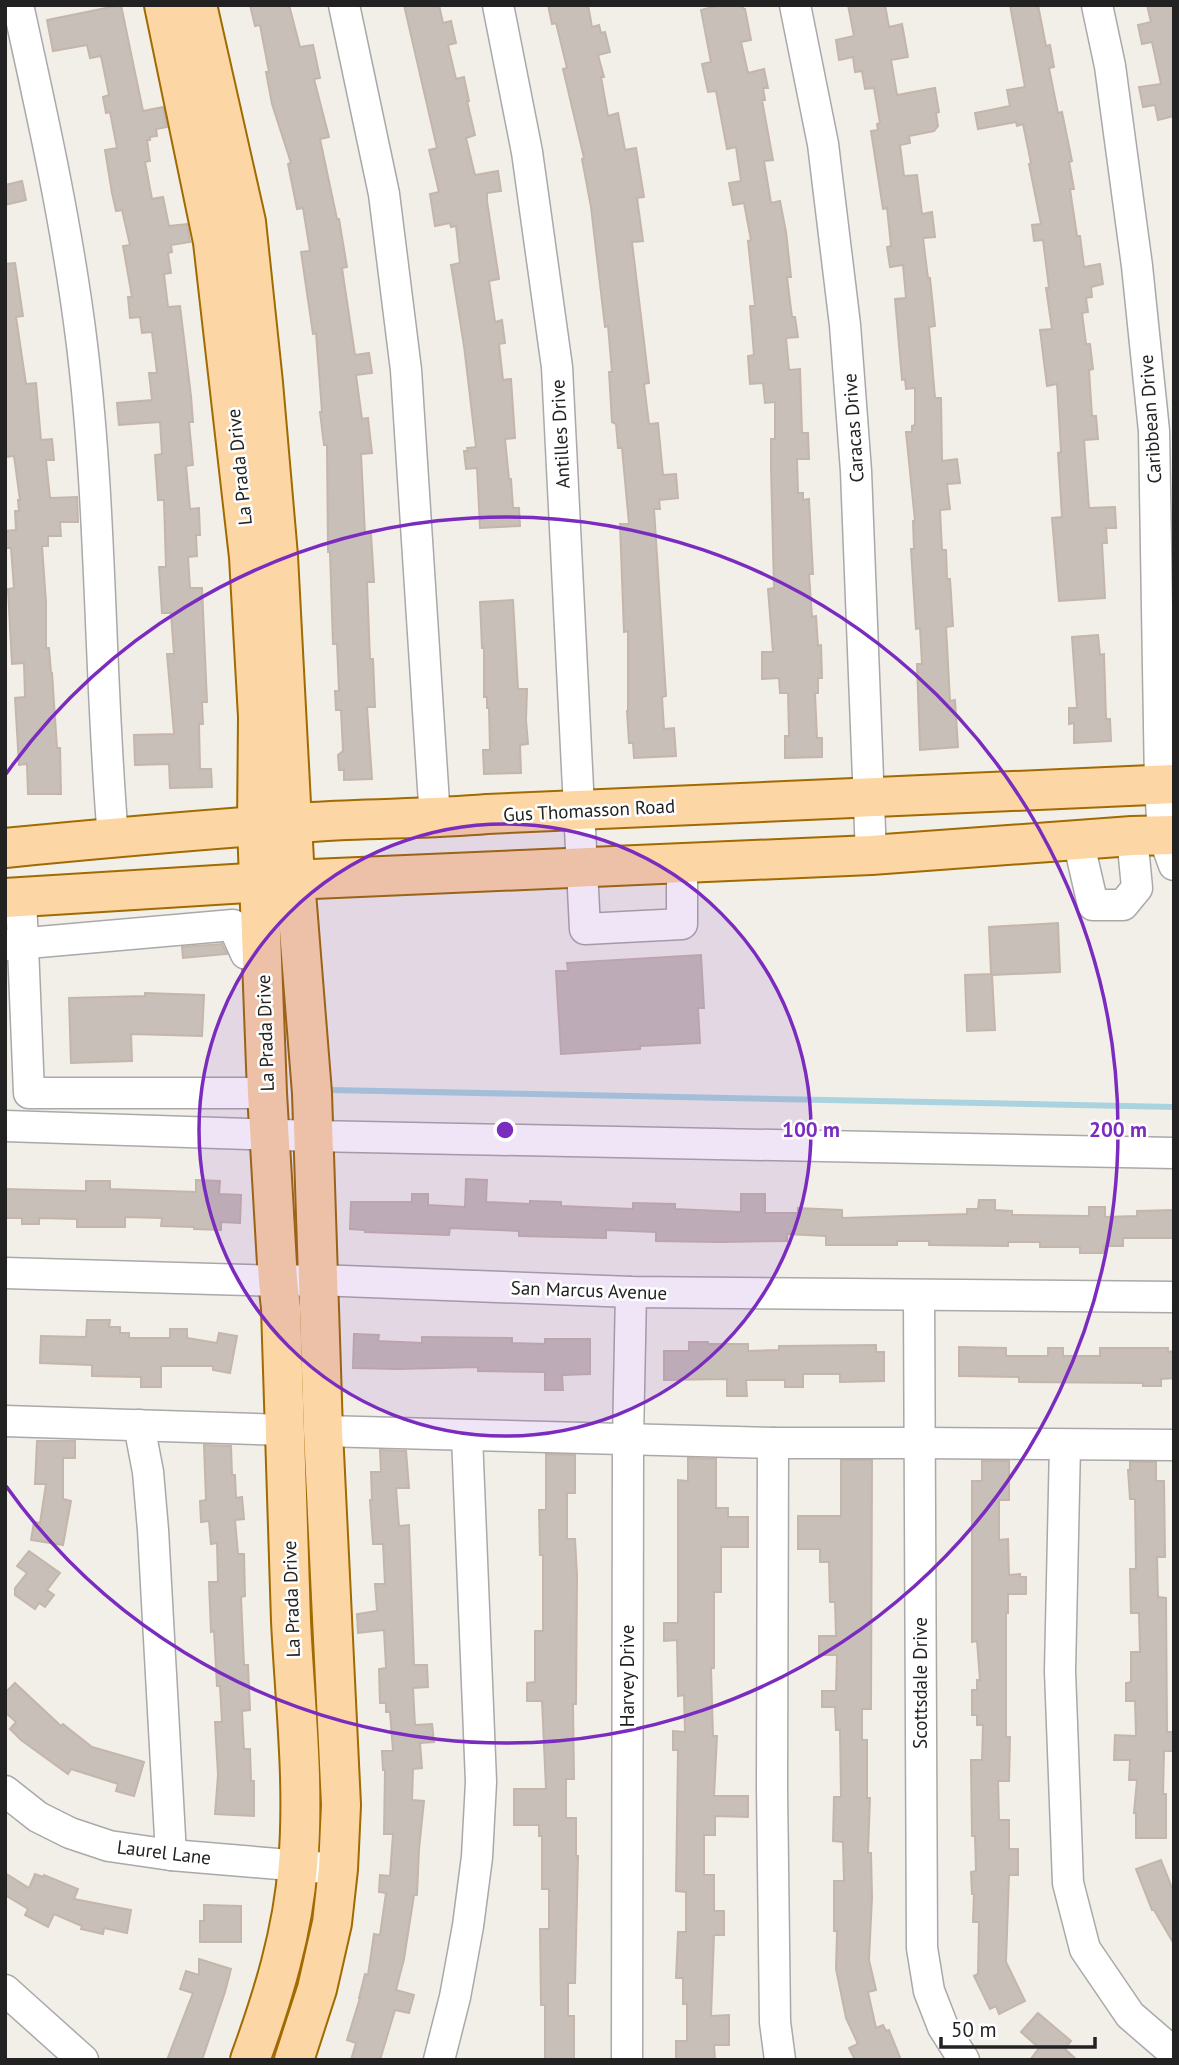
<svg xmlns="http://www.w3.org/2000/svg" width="1179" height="2065" font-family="'PT Sans',sans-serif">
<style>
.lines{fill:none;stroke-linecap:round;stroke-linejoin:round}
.stream{stroke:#aad3df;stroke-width:6}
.building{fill:#c7bfb8;stroke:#c4b6ab;stroke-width:2}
.minor-casing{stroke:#a9a9a9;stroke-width:33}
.major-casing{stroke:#a06b00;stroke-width:42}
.minor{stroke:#fff;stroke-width:30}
.major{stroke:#fcd6a4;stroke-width:38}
.ring{fill:none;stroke:#7b2cbf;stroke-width:3.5}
.labels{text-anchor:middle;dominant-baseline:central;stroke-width:5;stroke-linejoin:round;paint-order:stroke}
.street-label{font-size:19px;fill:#222;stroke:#fff}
.centre{fill:#7b2cbf;stroke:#fff;stroke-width:3.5}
.ring-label{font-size:21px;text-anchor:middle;font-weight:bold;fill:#7b2cbf;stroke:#fff;stroke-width:5;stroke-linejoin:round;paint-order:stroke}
</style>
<rect width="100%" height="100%" fill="#f2efe9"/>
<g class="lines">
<!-- stream -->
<path class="stream" d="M330,1090L1174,1107"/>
</g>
<!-- building -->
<g class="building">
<path d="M121,5L143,111L163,107L167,127L156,129L157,136L150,137V140H147L150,161L145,162L152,199L163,197L169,226L187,224L190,242L171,245L172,252L168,253L171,273L164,274L168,307L180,306L191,396L193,422H189L193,465L186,466L190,509L199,508L200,535H196L197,556L188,557L190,588H202L207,702H202L203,724H199L200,769H211L212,787L170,788L169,764L135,765L134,735L174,734L167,654H174L171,613H162L159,567H166L164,500H158L155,455L162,454L160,422L119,425L117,403L152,400L149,373H157L152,332L142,333L140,317L130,318L128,297H132L123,246L130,245L122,210L116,211L112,193L105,150L117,148L110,112L106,113L103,97L109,95L101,56L90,58L87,45L53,51L47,20Z"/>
<path d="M250,5H289L300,47L313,45L320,78L314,79L329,137L320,139L337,219H339L347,267L342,268L355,355L369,353L372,373L356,375L362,419L368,418L372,453L361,454L365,534H371L374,582H367L370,659H373L375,707H367L372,779L344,780V770H339L338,755L343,751L341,710H336L335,691H339L337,644H333L330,552H328L327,445H324L320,412H322L316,333L313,334L301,252L310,251L303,208L297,209L288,164L291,163L272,104L266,72H269L260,25L255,26Z"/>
<path d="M404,5H439L443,23L451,21L456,43L448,45L456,79L464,77L469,101H467L475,135L466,138L475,175L498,171L501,191L487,193V201L499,279L489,281L495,322L502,320L505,343L499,344L503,380L511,379L515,438L505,439L509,479H511L513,508H519L520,526L480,528L477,468L466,469L464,451H468L467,448L476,447L464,346L451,265L460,263L456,226L451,227L450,223L435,226L430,194L439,192L429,150L437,148Z"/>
<path d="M548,5H588L592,27L599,25L601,33L605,32L610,52L598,55L604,77H601L608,116L618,113L625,150L636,148L644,197L637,198L643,241L632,242L649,383L644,384L649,424L658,423L663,475L676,474L678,498L659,500L660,509H654L666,696L662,697L664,729L674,728L676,756L634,758L633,743H629L627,711H628V631L624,632L620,524H629L622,448H618L616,424L612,422L609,372H612L608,326L605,327L591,207L582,159L584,158L563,69L567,68L556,23L552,24Z"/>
<path d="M720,5H743V9H745L751,40L741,42L748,73L764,69L768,88H763L765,100H762L773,160L764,161L771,203L780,201L786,232L791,277H787L792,317H795L798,337L786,338L789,370L800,369L802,433H808L809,459H797L798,493H803V500L809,499L813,574H809L812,617L816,616L818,646L821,645L822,678H818V693H815L817,738H822V757L785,758V736H789L788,693H780L779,678L762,679V652H773L768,589L774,588L771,468V439H775V402L765,403L763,383L750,384L748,356L754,355L750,306H755L748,241L751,240L744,203L733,205L729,183L741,181L736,147L727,149L716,91L708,92L702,64L711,62L701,10Z"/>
<path d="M848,5H885L889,27L902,24L908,57L891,60L897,95L935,88L939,112L936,113L938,126L934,131L909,136L910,143L900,145L904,176L917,175L922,214L932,212L935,237L923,238L928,278H930L935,326L929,327L935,398H941L942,461L957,459L960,483L947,484L950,509L940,510L942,550H946L947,579H950L953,626L946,627L950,701L955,700L958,747L920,750L917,664H922L920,628L916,629L911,549H914L913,521H915L906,432H912V426L915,425V388L906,389L905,379L902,380L895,299L906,298L903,265L890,267L887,247L891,246L887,208L883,209L871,131L878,130L877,124L880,123L874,88L865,89L862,71L855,72L853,57L839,60L836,40L854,36Z"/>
<path d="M1010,5H1038L1046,46L1050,45L1054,67L1049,68L1058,113L1062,112L1072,161L1069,162L1074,189H1070L1077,236H1080L1084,267L1100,264L1103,284L1091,287L1092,297L1086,298L1088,312L1082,313L1086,344H1090L1093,369L1089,370L1092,416H1096L1098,439L1084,440L1089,508L1115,507L1116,528H1106L1107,543H1102L1105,598L1059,601L1052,518L1062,517L1058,453L1061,452L1057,384L1047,386L1040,330L1052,329L1046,288H1049L1043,240L1034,241L1032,225L1041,224L1029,164L1031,163L1023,124L1017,126L1016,122L978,129L975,113L1010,106L1007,90L1025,87Z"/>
<path d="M1147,5H1174V116L1158,120L1155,105L1143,107L1139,87L1161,84L1152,42L1142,44L1138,25L1151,22Z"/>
<path d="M22,181L26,200L5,205V185Z"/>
<path d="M15,263L23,316L16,317L26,384L36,383L41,440L52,439L54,460H46L50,498L77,497L78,522H60L61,536H48V546H42L46,602V648H49L51,673H52L57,748H60L61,794H28L27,764L19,765L15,698L25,697L24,663L12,664L8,589L14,588L11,548H6L5,531L16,530L15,511H19L18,500H20L14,456L5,457V264Z"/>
<path d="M513,600L518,689H527L526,720L528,744L520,745L521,773L484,774L483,750H490L489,708H487V697H484V648H482L480,602Z"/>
<path d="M1098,635L1100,655L1104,654L1106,719H1110L1111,741L1074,743V723L1069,724V708H1077L1072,637Z"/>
<path d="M1058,923L1060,972L992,975L995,1030L967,1031L965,975L991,974L989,927Z"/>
<path d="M222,944L227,954L183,958L182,947Z"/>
<path d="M701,955L704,1008H698L700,1043L640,1046V1049L561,1054L556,971H568L567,963Z"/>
<path d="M145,993L204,995L202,1036L131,1034L132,1061L71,1063L69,998L145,996Z"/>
<path d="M466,1179L487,1180L486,1202L530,1204V1201L561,1202V1206L633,1209V1203L675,1204V1209L741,1212V1194H765V1213H798V1208L842,1210V1218L967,1214V1209H978L979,1200H995V1210L1012,1211V1215L1089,1216V1207H1105V1217L1137,1216V1211L1174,1210V1238H1123V1246H1104V1253H1080V1247H1040V1242H1008V1246L929,1245V1241H897V1245H826V1236L787,1234V1241L720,1242L656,1241V1232L606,1230V1238L519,1236V1231L450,1228L449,1235L365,1232V1230L350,1229L351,1202H412V1194H428V1205L465,1207Z"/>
<path d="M196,1180L220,1181L219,1194L241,1195L240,1223L221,1222V1230L194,1229V1227L161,1226L162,1218L125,1217V1227H77V1219L39,1218V1224H22V1218H5V1189L86,1191V1181H110V1189L196,1192Z"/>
<path d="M87,1320H110L109,1327H120V1333H129V1338H170V1329H187V1338L217,1343L219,1333L237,1336L230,1373L213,1370V1366H161V1387H141V1377L92,1376V1365L40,1363L41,1336L86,1337Z"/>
<path d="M354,1334L379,1335L378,1341L422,1343V1337L512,1338V1343L545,1344V1339H590V1374L562,1375L563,1390H545V1372L478,1371V1367L398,1369L353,1368Z"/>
<path d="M689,1342H708V1344H748V1351L779,1350V1346L876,1345V1352H884V1381L840,1382V1374H803V1387H785V1380H746L747,1396H727V1379L664,1380V1351H689Z"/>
<path d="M959,1347L1006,1348V1356H1048V1348H1063V1356H1100V1348H1168V1352L1174,1351V1378L1161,1379V1386H1143V1383L1019,1382V1377L959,1376Z"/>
<path d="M37,1441H75V1458H63V1499L71,1501L63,1545L31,1540L34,1522L40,1523L46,1484H35Z"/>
<path d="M204,1445L231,1446L232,1475H235L236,1498L242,1497L244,1519L235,1520L238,1554H244L245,1596L241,1597L244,1665H248L250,1710L242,1711L244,1749H250L251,1781H254V1816L215,1814L218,1775L215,1722H222L220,1686H217L214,1631L211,1632L209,1582H218L217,1543L211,1544L209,1521L201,1522L200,1501L206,1500Z"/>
<path d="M380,1450L406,1451L409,1488H396L399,1526L409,1525L414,1665H427L428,1687L413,1688L415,1725L432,1724L434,1742L420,1743L422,1768L413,1769L412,1800L424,1801L419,1849L417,1895H414L404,1959L396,1990L414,1995L409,2013L395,2010L380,2060H351L356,2043L347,2040L360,1998H359L365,1974L368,1975L374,1934L380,1935L386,1893L379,1892L380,1875L390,1876L393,1834H384L385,1770H383L382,1751H393L390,1712H386V1703H380L379,1669L386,1668L384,1630L358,1633L357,1614L377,1611L375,1584H385L383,1544H373L370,1500H372L371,1472H381Z"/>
<path d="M546,1454L575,1455V1493H567V1539H575L577,1575L576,1704H573L574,1779H566V1818H576V1856H578L575,1983H568V2016H574V2060H545V2005H541L540,1929H549V1889H542V1836H539V1825H514V1789H546L542,1701H527V1683L535,1682V1631H543V1555H540L539,1510H546Z"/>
<path d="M688,1458L716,1459V1508H728V1517H748V1547H721V1592H714V1668H711L713,1736H717L714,1796H748V1817L715,1816V1835H704V1875H714V1911H724V1935H714L711,2016L729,2015V2045H714L715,2060H676V2041H687V2004H683V1978H676L678,1932H686V1892L676,1891L678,1750H673V1731L685,1732L684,1695L678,1696L677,1640L664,1641V1623H678V1480L688,1481Z"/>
<path d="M841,1460H872L871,1709H862V1740H867V1798H870L868,1853H871L872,1897L869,1960L876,1990L868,1992L876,2028L883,2025L886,2031L889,2030L901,2060H855L849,2048L858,2044L846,2018L836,1969L837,1931H834V1881H844L843,1842L833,1841L834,1797H841L840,1730H836L835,1707H822V1691H836L837,1655H819V1636H836L835,1602H830L829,1562H820V1549H798V1516H841Z"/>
<path d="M982,1461H1009V1500H999V1540L1008,1539L1009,1575L1020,1574V1577H1026V1594H1008V1613H1006V1737H1010L1009,1781H998L999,1820H1009V1849H1018V1875H1009L1006,1962L1025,2001L999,2014L996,2006L990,2009L974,1976L978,1974L979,1922H973L974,1894H972L971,1872L976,1871L975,1836H972L971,1760H982L983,1725H977V1715H972V1690H977V1680H980L977,1641L972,1642V1481H982Z"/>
<path d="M1130,1462H1156V1481H1164L1165,1557H1157L1158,1597L1166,1598L1167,1732H1174L1173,1751H1164L1163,1794H1166V1838H1136V1813H1134L1137,1780H1129L1130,1760H1114L1115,1735L1136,1736L1135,1701H1126V1683L1131,1682V1652H1140L1139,1613H1131L1130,1569H1136L1135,1499H1130L1128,1470H1130Z"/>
<path d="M29,1551L60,1573L47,1590L54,1595L45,1607L39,1603L35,1609L15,1595V1588L27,1573L17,1566Z"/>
<path d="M15,1683L61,1726L63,1724L92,1747L144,1762L134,1796L116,1791L118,1784L71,1769L68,1774L21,1740L10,1729L16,1722L5,1712V1693Z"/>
<path d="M1161,1860L1174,1893V1944L1154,1910H1152L1136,1869Z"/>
<path d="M5,1873L29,1888L35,1874L43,1877L44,1875L78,1889L74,1899L131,1910L127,1933L104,1928L103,1934L81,1929L82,1926L54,1914L48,1927L25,1915L28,1909L5,1895Z"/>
<path d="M204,1905L241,1906V1942H200V1921H204Z"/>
<path d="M199,1959L231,1969L225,1992L202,2060H167L193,1993L180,1989L186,1971L199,1975Z"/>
<path d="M1038,2013L1071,2041L1065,2049L1077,2060H1030L1039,2048L1021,2032Z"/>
</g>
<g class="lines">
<!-- minor casing -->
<g class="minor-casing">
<g id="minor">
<path d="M18,5C43,118 68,230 82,345C102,508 99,674 113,838"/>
<path d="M344,5L384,194L406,370L435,819"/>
<path d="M498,5L527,152L557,367L585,929L682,924V863"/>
<path d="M795,5L823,144L845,325L856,471L871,855"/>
<path d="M1097,5L1110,66L1137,266L1154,431L1160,784L1163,835L1174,865"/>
<path d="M1078,840L1093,905H1123L1137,888L1132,836"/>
<path d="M21,897L29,1093H267"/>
<path d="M5,945L233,925L246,954L262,953"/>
<path d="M5,1126L313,1136L1174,1153"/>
<path d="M5,1273L278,1281L317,1280L631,1292L1174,1297"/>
<path d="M919,1296L922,1948L929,1991L943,2027L964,2060"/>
<path d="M5,1421L285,1430"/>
<path d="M139,1425L148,1472L153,1530L171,1855"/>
<path d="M323,1431L773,1443H919L1174,1445"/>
<path d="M773,1443L772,1788L775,2022L780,2060"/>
<path d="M1065,1445L1060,1671L1068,1883L1085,1949L1130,2015L1174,2053"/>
<path d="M5,1791L38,1817L70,1833L109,1846L171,1855L338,1869"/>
<path d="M5,1990L83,2060"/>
<path d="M439,2060L455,1997L468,1926L477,1857L481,1782L467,1436"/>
<path d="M627,2060L628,1439L631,1292"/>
</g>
</g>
<!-- major casing -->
<g class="major-casing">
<g id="major">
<path d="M164,5L213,242L249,557L258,717L257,826L267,1093L278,1281L281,1308C285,1412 287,1517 291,1621C295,1702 305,1784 298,1865C293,1932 273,1997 250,2060"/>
<path d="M197,5L246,222L263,383L278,556L295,880L312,1093L323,1431L341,1805L338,1869L332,1923L317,1989L294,2060"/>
<path d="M5,848C108,838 210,829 312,822C371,818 429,819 487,814L1174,784"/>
<path d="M5,898L313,879L871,855L1132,836L1174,835"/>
</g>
</g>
<!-- minor -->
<use href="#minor" class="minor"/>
<!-- major -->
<use href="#major" class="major"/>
</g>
<!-- distance rings -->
<circle cx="505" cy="1130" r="306" fill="#7b2cbf" fill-opacity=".12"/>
<g class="ring">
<circle cx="505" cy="1130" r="306"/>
<path d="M6 774A613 613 0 1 1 6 1486"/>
</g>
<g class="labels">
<!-- street labels -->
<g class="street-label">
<text transform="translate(1150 419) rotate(-94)">Caribbean Drive</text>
<text transform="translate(853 428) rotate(-94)">Caracas Drive</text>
<text transform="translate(560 434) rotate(-93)">Antilles Drive</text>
<text transform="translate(239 467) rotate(-96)">La Prada Drive</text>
<text transform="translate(589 810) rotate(-3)">Gus Thomasson Road</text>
<text transform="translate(265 1033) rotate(-92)">La Prada Drive</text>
<text transform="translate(589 1290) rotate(2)">San Marcus Avenue</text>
<text transform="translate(291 1599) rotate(-92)">La Prada Drive</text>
<text transform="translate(627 1676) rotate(-90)">Harvey Drive</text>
<text transform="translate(920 1683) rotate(-90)">Scottsdale Drive</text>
<text transform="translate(164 1852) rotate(7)">Laurel Lane</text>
</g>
</g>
<circle cx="505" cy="1130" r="10" class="centre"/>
<g class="ring-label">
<text x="811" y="1137">100 m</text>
<text x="1118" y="1137">200 m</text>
</g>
<!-- border -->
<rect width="1179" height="2065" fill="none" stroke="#222222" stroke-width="14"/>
<!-- scale -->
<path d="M941 2037v10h154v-10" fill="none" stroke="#222222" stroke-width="3.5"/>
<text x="951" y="2037" font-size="21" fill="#222222" stroke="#ffffff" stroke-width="5" paint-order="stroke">50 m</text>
</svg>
